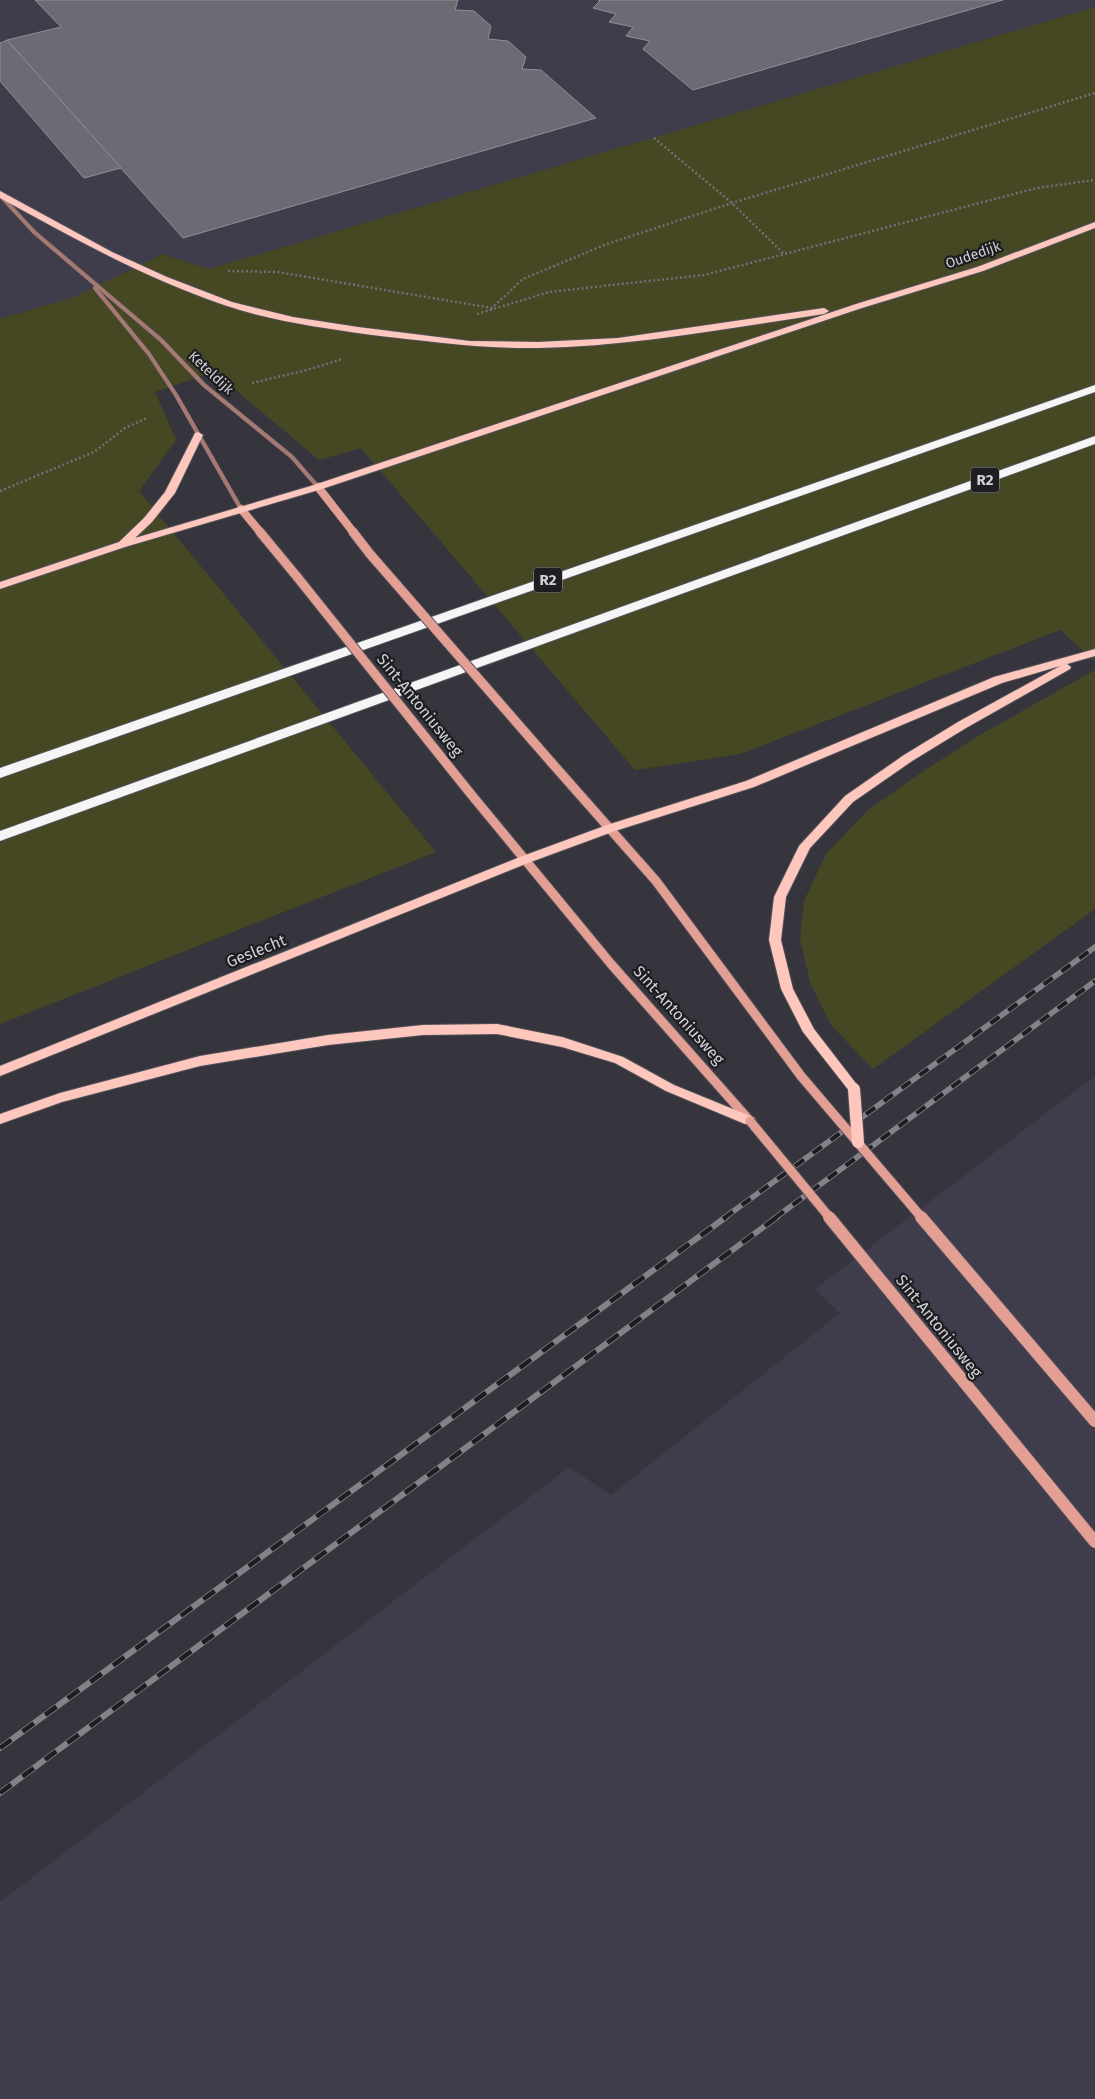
<svg xmlns="http://www.w3.org/2000/svg" width="1095" height="2099" font-family="'Fira Sans',sans-serif">
<style>
.built{fill:#3f3d4b}
.green{fill:#464723}
.building{fill:#6c6b73;stroke:#908f98}
.lines{fill:none;stroke-linecap:round;stroke-linejoin:round}
.street-casing{stroke:#525159;stroke-width:5}
.secondary-far1-casing{stroke:#525159;stroke-width:9}
.secondary-casing{stroke:#525159;stroke-width:11}
.primary-casing{stroke:#525159;stroke-width:2}
.highway-casing{stroke:#525159;stroke-width:2}
.path{stroke:#707077;stroke-width:2.5;stroke-dasharray:2 2.5;stroke-linecap:butt}
.street{stroke:#a67a73;stroke-width:4}
.secondary-far1{stroke:#e49f95;stroke-width:8}
.secondary{stroke:#e49f95;stroke-width:9}
.primary{fill:#fdc7be;fill-rule:evenodd}
.highway{fill:#f5f5f5;fill-rule:evenodd}
.rail-far1-casing{stroke:#838289;stroke-width:5.5}
.rail-casing{stroke:#838289;stroke-width:6}
.rail-far1{stroke:#1e1d21;stroke-width:4;stroke-dasharray:11;stroke-linecap:butt}
.rail{stroke:#1e1d21;stroke-width:4.5;stroke-dasharray:14;stroke-linecap:butt}
.secondary-bridge-far1-casing{stroke:#525159;stroke-width:11;stroke-linecap:butt}
.secondary-bridge-casing{stroke:#525159;stroke-width:14;stroke-linecap:butt}
.primary-bridge-casing{stroke:#525159;stroke-width:14;stroke-linecap:butt}
.secondary-bridge-far1{stroke:#e49f95;stroke-width:9}
.secondary-bridge{stroke:#e49f95;stroke-width:12}
.primary-bridge{stroke:#fdc7be;stroke-width:12}
.labels{text-anchor:middle;dominant-baseline:central;stroke-width:4.5;stroke-linejoin:round;paint-order:stroke}
.far-street-label{font-size:14px;fill:#d1d1d6;stroke:#1e1d21}
.shield{fill:#1e1d21;stroke:#9b9ba0;stroke-width:1}
.shield-label{font-size:15px;font-weight:bold;fill:#d1d1d6}
.street-label{font-size:16px;fill:#d1d1d6;stroke:#1e1d21}
</style>
<rect width="100%" height="100%" fill="#36353d"/>
<!-- built -->
<g class="built">
<path d="M0,0H1095V7L209,269L163,254L74,297L0,319Z"/>
<path d="M1095,1076V2099H0V1902L569,1467L611,1495L840,1313L815,1289Z"/>
</g>
<!-- green -->
<g class="green">
<path d="M1095,7V661L1060,630L741,754L635,770L361,448L319,460L214,372L155,392L176,440L139,491L436,852L0,1024V319L74,297L163,254L209,269Z"/>
<path d="M1095,670V909L873,1069L831,1025L811,985L800,940L804,901L826,854L868,810L925,770L978,736Z"/>
</g>
<!-- building -->
<g class="building">
<path d="M35,0H458L455,10L474,11L491,26L488,39L508,41L526,57L522,69L541,70L596,118L183,238L7,40L61,27Z"/>
<path d="M598,0H1003L693,90L643,49L650,41L626,36L633,27L609,22L616,14L593,8L600,1Z"/>
<path d="M7,40L121,168L84,178L0,81V43Z"/>
</g>
<g class="lines">
<!-- street casing -->
<g class="street-casing">
<g id="street">
<path d="M0,195L34,232L161,340L204,385L292,457L318,487"/>
<path d="M95,288L149,354L176,395L241,509"/>
</g>
</g>
<!-- secondary-far1 casing -->
<g class="secondary-far1-casing">
<g id="secondary-far1">
<path d="M318,487L354,533"/>
<path d="M241,509L261,533"/>
</g>
</g>
<!-- secondary casing -->
<g class="secondary-casing">
<g id="secondary">
<path d="M260,532L298,578"/>
<path d="M353,532L370,554"/>
<path d="M551,762L656,881L801,1076"/>
<path d="M470,793L611,964L750,1121"/>
</g>
</g>
<!-- primary casing -->
<g class="primary-casing">
<g id="primary">
<path d="M0,191L112,252L167,277L232,302L293,317L358,327L470,341L538,342L618,338L824,308L829,311L824,314C729,328 634,346 538,348C482,349 427,341 372,335C323,328 271,321 224,305C145,278 73,238 0,198Z"/>
<path d="M1095,222V228L983,271L862,308L322,489L125,547L0,589V582L119,542L144,518L165,492L195,433L198,432L203,435L175,493L152,522L135,538L314,485L856,304L977,267Z"/>
<path d="M1095,649V656L1067,664L1071,667L1070,669L966,728L912,761L853,802L810,848L786,897L781,940L793,989L814,1029L858,1086L860,1089L858,1092H850L803,1032L781,989L769,940L774,897L799,846L845,796L904,755L958,722L1060,666L1002,683L754,787L615,831L528,863L0,1076V1066L520,857L607,825L746,781L994,677Z"/>
<path d="M497,1024L562,1037L623,1057L674,1085L755,1118L756,1121L755,1124H745L666,1091L615,1063L562,1047L497,1034L423,1035L328,1045L200,1066L62,1102L0,1124V1114L60,1093L200,1056L328,1035L423,1025Z"/>
</g>
</g>
<!-- highway casing -->
<g class="highway-casing">
<g id="highway">
<path d="M1095,385V392L0,778V768Z"/>
<path d="M1095,436V444L0,841V831Z"/>
</g>
</g>
<!-- path -->
<g class="path">
<path d="M654,138L732,203L783,253"/>
<path d="M228,271L278,272L492,308L523,279L607,244L732,203L1095,93"/>
<path d="M477,314L549,292L704,275L1037,188L1095,180"/>
<path d="M252,383L307,370L342,359"/>
<path d="M0,491L94,452L125,428L147,418"/>
</g>
<!-- street -->
<use href="#street" class="street"/>
<!-- secondary-far1 -->
<use href="#secondary-far1" class="secondary-far1"/>
<!-- secondary -->
<use href="#secondary" class="secondary"/>
<!-- primary -->
<use href="#primary" class="primary"/>
<!-- highway -->
<use href="#highway" class="highway"/>
<!-- rail-far1 casing -->
<g class="rail-far1-casing">
<g id="rail-far1">
<path d="M724,1218L1095,947"/>
<path d="M775,1218L1095,981"/>
</g>
</g>
<!-- rail casing -->
<g class="rail-casing">
<g id="rail">
<path d="M0,1748L726,1217"/>
<path d="M0,1793L777,1217"/>
</g>
</g>
<!-- rail-far1 -->
<use href="#rail-far1" class="rail-far1"/>
<!-- rail -->
<use href="#rail" class="rail"/>
<!-- secondary-bridge-far1 casing -->
<g class="secondary-bridge-far1-casing">
<g id="secondary-bridge-far1">
<path d="M370,554L551,762"/>
<path d="M298,578L470,793"/>
<path d="M801,1076L922,1218"/>
<path d="M750,1121L830,1218"/>
</g>
</g>
<!-- secondary-bridge casing -->
<g class="secondary-bridge-casing">
<g id="secondary-bridge">
<path d="M829,1217L1095,1542"/>
<path d="M921,1217L1095,1421"/>
</g>
</g>
<!-- primary-bridge casing -->
<g class="primary-bridge-casing">
<path id="primary-bridge" d="M854,1089L858,1142"/>
</g>
<!-- secondary-bridge-far1 -->
<use href="#secondary-bridge-far1" class="secondary-bridge-far1"/>
<!-- secondary-bridge -->
<use href="#secondary-bridge" class="secondary-bridge"/>
<!-- primary-bridge -->
<use href="#primary-bridge" class="primary-bridge"/>
</g>
<g class="labels">
<!-- far-street labels -->
<g class="far-street-label">
<text transform="translate(973 255) rotate(-19)">Oudedijk</text>
<text transform="translate(211 373) rotate(43)">Keteldijk</text>
</g>
<!-- shield labels -->
<g class="shield">
<rect x="971" y="467.5" width="28" height="25" rx="4"/>
<rect x="534" y="567.5" width="28" height="25" rx="4"/>
</g>
<g class="shield-label">
<text x="985" y="480">R2</text>
<text x="548" y="580">R2</text>
</g>
<!-- street labels -->
<g class="street-label">
<text transform="translate(420 705) rotate(51)">Sint-Antoniusweg</text>
<text transform="translate(256 951) rotate(-22)">Geslecht</text>
<text transform="translate(679 1015) rotate(48)">Sint-Antoniusweg</text>
<text transform="translate(939 1326) rotate(51)">Sint-Antoniusweg</text>
</g>
</g>
</svg>
